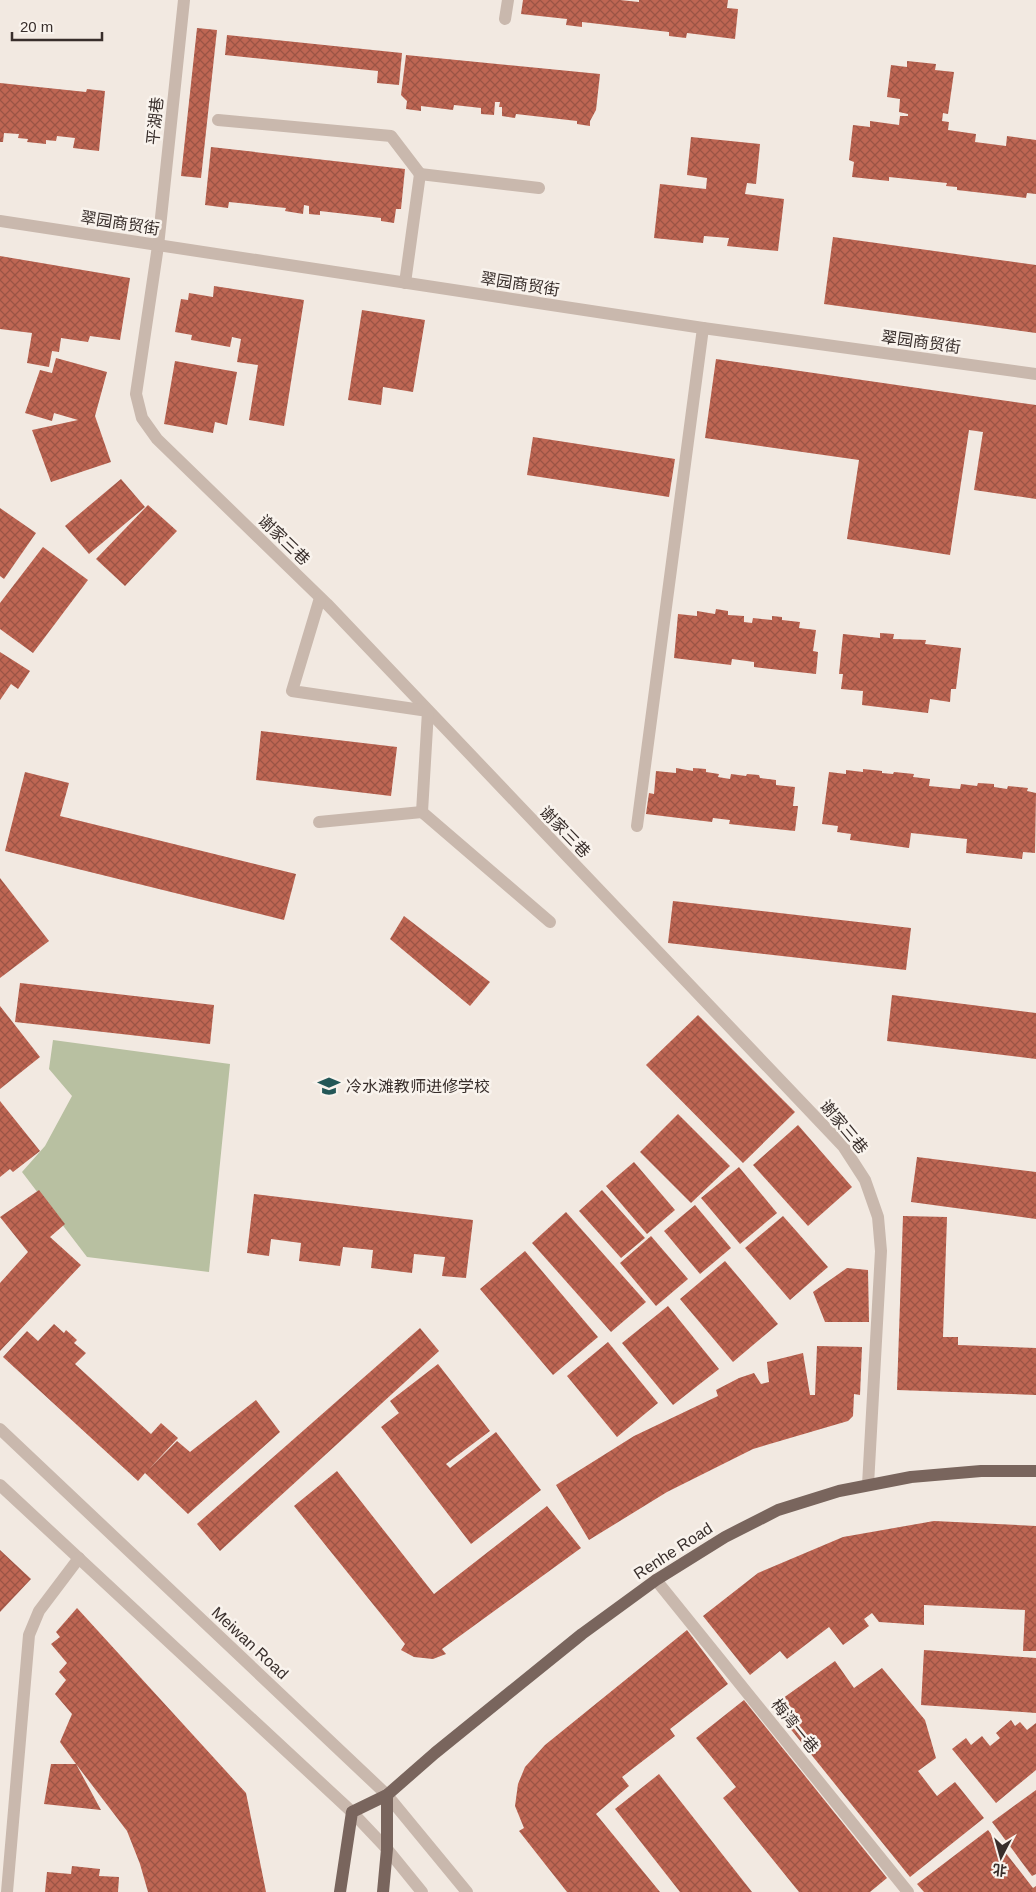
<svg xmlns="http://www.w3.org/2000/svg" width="1036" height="1892" font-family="Helvetica,'Noto Sans SC',sans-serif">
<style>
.grass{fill:#b8c0a1}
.building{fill:url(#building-cross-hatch)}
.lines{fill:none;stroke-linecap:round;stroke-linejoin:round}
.minor{stroke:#c9b8ad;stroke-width:12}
.major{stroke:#79655d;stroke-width:12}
.labels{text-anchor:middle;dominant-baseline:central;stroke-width:5;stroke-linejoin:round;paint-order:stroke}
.street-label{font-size:16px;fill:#382e2b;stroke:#f9f3ed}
.poi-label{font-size:16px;fill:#382e2b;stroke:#f9f3ed;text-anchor:start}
</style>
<defs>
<pattern id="building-cross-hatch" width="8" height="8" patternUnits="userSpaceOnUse" patternTransform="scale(1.25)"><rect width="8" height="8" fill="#be6653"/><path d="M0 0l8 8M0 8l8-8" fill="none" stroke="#9b5445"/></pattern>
</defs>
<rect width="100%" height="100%" fill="#f2e9e1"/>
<!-- grass -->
<path class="grass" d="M53,1040L230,1064L209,1272L87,1257L22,1172L45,1146L72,1096L49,1069Z"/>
<!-- building -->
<g class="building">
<path d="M523,0H620L639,2V0H728L727,8L738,9L735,39L687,33L686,38L669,36V32L582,22V27L566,25L567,19L521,14Z"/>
<path d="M197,28L217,30L201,178L181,176Z"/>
<path d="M227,35L402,53L399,85L377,83L378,71L225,55Z"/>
<path d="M406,55L600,74L596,110L590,121V126L577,124V121L516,114L515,118L502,116V107H499L500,102H495L494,115L481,114V108L454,105L453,110L421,106V111L406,109L407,101L401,95Z"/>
<path d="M907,61L936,64L935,70L954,72L948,114L943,113L942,121L949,122L948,130L976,134L975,142L1006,146L1007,136L1036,140V194L1027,193L1026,198L957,190V187L946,186L947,183L889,177V181L852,177L854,162L849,160L853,125L870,127V121L899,125L900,116H908V114L899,112L900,99L887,97L891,65L907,67Z"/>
<path d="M0,83L86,92L87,89L105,91L99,151L73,148L75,138L57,136L56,141L46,140V144L27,142L28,139L18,138L19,134L4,133L3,142H0Z"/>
<path d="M691,137L760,144L756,184L747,183L745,194L784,199L778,251L727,246L729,238L704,236L703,243L654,238L660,184L706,189L707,178L687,175Z"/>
<path d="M211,147L405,169L401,209H396L394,223L381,221V218L320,211V215L309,214V206L304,205L303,214L285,211L286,208L229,202L228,208L205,205Z"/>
<path d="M833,237L1036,265V333L824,304Z"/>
<path d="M0,256L130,278L120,340L90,336L88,342L61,338L59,352L52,351L49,367L27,363L32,333L0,329Z"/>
<path d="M214,286L304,300L284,426L249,420L258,365L237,362L241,339L232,337L230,347L191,340L192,335L175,332L181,299L188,300L189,293L213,297Z"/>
<path d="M362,310L425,320L413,392L383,387L381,405L348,400Z"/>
<path d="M56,358L107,372L95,416L111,462L51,482L32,430L78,420L54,413L52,421L25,413L40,370L52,373Z"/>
<path d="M716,359L1036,405V499L974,490L983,432L969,430L950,555L847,539L859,460L705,438Z"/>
<path d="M175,361L237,372L227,425L215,422L213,433L164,424Z"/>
<path d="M533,437L675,459L669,497L527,475Z"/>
<path d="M121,479L145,507L89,554L65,526Z"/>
<path d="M148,505L177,531L125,586L96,559Z"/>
<path d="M0,508L36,533L4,579L0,576Z"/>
<path d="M43,547L88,580L33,653L0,629V603Z"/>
<path d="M716,609L728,611V615L744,616V622L752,623L753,618L772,620V616L782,617V620L800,622L799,628L816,630L813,651L818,652L816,674L754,667V662L732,659L731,665L674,658L678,614L697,616V611L715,614Z"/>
<path d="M880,633L894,634L893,639L926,640L925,644L961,648L956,689H951L950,702L930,699L928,713L862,705L863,691L841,689L843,674H839L843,634L880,638Z"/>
<path d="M0,652L30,671L18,689L11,684L0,700Z"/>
<path d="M261,731L397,747L391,796L256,780Z"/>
<path d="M676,768L693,771V768L706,769V772L719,774L718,777L730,779L731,774L746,776L747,774L759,775L760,778L776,780V785L795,787L793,806H798L795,831L729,824L730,820L713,818L712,822L646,814L649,793L654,794L656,771L676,773Z"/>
<path d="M863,769L882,771V773L893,774L894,772L914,774L913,777L930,779L929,786L960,789L961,784L977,786L978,783L994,784V787L1007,789L1008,786L1028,788L1027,791L1036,793L1035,853L1023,852L1022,859L966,853L967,839L911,833L909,848L850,840L851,834L837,832L838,826L822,824L829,772L846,774V770L863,772Z"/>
<path d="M25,772L69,783L60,816L296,874L284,920L5,851Z"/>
<path d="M0,878L49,941L0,978Z"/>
<path d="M673,901L911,928L906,970L668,943Z"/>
<path d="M404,916L490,982L470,1006L390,939Z"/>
<path d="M20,983L214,1005L210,1044L15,1022Z"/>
<path d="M892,995L1036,1013V1059L887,1041Z"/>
<path d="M0,1006L40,1057L0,1089Z"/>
<path d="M698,1015L795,1112L743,1163L646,1065Z"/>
<path d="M0,1101L40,1151L13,1172L10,1169L0,1177Z"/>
<path d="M678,1114L730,1166L691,1203L640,1152Z"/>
<path d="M798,1125L852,1187L808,1226L753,1165Z"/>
<path d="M917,1157L1036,1172V1219L911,1202Z"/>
<path d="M634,1162L675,1210L647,1234L606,1186Z"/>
<path d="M739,1167L777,1213L740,1244L701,1198Z"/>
<path d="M39,1190L65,1224L50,1237L81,1265L0,1351V1283L28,1252L0,1217Z"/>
<path d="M602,1190L645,1238L621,1258L579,1211Z"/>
<path d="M254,1194L473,1220L466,1278L442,1276L445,1257L414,1254L412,1273L371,1268L373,1250L343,1247L340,1266L299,1261L301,1243L271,1239L269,1256L247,1253Z"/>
<path d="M695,1205L731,1248L700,1274L664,1231Z"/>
<path d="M566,1212L646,1302L611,1332L532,1243Z"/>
<path d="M783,1216L828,1267L790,1300L745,1248Z"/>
<path d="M903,1216L947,1217L943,1337H958V1345L1036,1348V1395L897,1390Z"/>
<path d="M651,1236L688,1279L656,1306L620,1263Z"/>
<path d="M525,1251L598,1337L553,1375L480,1289Z"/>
<path d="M725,1261L778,1324L733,1362L680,1299Z"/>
<path d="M847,1268L868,1270L869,1322H825L813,1292Z"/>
<path d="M668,1306L719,1369L673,1405L622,1343Z"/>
<path d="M54,1324L64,1333L66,1330L77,1340L74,1343L86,1353L75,1364L151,1434L161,1423L178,1438L149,1469L177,1441L190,1452L256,1400L280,1432L188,1514L145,1473L138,1481L3,1357L27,1331L38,1341Z"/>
<path d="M420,1328L439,1351L220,1551L197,1524Z"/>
<path d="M608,1342L658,1403L617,1437L567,1376Z"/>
<path d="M817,1346L862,1347L860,1395L854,1394L853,1416L848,1421L753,1449L667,1492L589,1540L556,1485L634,1436L718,1396L716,1390L739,1378L754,1373L761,1384L769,1382L767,1362L803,1353L810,1395H815Z"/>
<path d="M438,1364L490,1431L446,1464L450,1468L496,1432L541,1490L471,1544L381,1427L399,1413L390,1401Z"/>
<path d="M337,1471L434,1594L547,1506L581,1548L442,1649L446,1654L433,1659L414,1657L401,1650L405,1644L294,1506Z"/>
<path d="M934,1521L1036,1526V1651H1023L1025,1610L924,1605V1625L879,1622L872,1613L864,1619L869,1626L843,1645L829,1627L787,1659L780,1651L750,1675L703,1616L758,1573L843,1537Z"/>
<path d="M0,1550L31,1579L0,1612Z"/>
<path d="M77,1608L246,1793L266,1892H148L140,1864L127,1831L76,1764L101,1810L44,1804L51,1764H76L60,1742L72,1714L55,1694L66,1680L59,1672L67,1663L51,1644L60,1637L56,1632Z"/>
<path d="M687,1630L728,1684L670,1729L675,1736L622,1777L629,1786L596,1814L660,1892H567L519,1831L524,1828L515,1806L518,1784L525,1767L545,1745Z"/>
<path d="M924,1650L1036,1658V1713L921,1705Z"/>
<path d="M835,1661L854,1688L882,1668L925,1720L936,1758L918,1771L937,1796L955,1782L984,1818L910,1877L772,1706Z"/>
<path d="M744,1700L887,1878L870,1892H799L723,1798L736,1787L696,1738Z"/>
<path d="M1011,1720L1015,1726L1020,1722L1027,1730L1036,1723V1770L996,1803L952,1749L966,1738L971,1745L982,1736L990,1746L1000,1738L996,1733Z"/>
<path d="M659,1774L752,1892H680L615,1809Z"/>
<path d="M1036,1790V1874L1032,1876L992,1822Z"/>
<path d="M988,1830L1033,1888L1036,1886V1892H924L917,1884Z"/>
<path d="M72,1866L100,1869L99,1876L119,1877L118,1892H45L47,1872L71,1874Z"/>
</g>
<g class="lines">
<!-- minor -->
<g class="minor">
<path d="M184,0L158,246L136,394L142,418L157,439L327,604L843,1146L865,1180L878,1217L881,1251L868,1485"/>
<path d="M505,19L508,0"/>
<path d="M218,120L391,136L420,174"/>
<path d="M0,221L703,328L1036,374"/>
<path d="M405,283L420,174L539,188"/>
<path d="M320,598L292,691L428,711L422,812L550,922"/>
<path d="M319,822L422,812"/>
<path d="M637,826L703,328"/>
<path d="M0,1429L387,1795L467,1892"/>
<path d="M0,1485L352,1812L387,1849L422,1892"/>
<path d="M656,1580L908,1892"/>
<path d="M7,1892L29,1635L39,1611L79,1558"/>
</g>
<!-- major -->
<g class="major">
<path d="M340,1892L352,1812L387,1795L435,1753L582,1634L656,1580L725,1537L778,1510L839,1491L911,1477L981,1471H1036"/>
<path d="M383,1892L387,1849V1795"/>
</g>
</g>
<!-- icons -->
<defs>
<g id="school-bare" transform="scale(1.725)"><path d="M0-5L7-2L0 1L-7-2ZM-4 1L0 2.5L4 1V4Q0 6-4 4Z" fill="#235757" stroke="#f9f3ed" stroke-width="2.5" paint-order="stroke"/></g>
</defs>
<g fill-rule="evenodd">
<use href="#school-bare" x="329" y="1086"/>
</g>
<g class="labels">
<!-- street labels -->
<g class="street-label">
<text transform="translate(155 121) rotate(-84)">平湖巷</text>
<text transform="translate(120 223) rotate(9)">翠园商贸街</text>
<text transform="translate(520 284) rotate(9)">翠园商贸街</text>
<text transform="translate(921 342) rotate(8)">翠园商贸街</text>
<text transform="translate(284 540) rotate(44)">谢家三巷</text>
<text transform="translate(565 832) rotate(46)">谢家三巷</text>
<text transform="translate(844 1127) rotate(50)">谢家三巷</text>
<text transform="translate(673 1551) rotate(-33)">Renhe Road</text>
<text transform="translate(250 1643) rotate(43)">Meiwan Road</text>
<text transform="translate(795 1726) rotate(51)">梅湾一巷</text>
</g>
<!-- poi labels -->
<g class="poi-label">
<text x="346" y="1086">冷水滩教师进修学校</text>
</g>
</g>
<!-- north arrow -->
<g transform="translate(1001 1857) rotate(186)" stroke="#f9f3ed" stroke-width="4" paint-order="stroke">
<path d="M0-4L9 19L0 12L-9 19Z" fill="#382e2b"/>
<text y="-8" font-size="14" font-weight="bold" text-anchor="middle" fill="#382e2b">北</text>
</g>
<!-- scale -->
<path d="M12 32v8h90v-8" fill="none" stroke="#382e2b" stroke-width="2.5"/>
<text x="20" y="32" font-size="15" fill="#382e2b" stroke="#f9f3ed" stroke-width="4" paint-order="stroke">20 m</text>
</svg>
